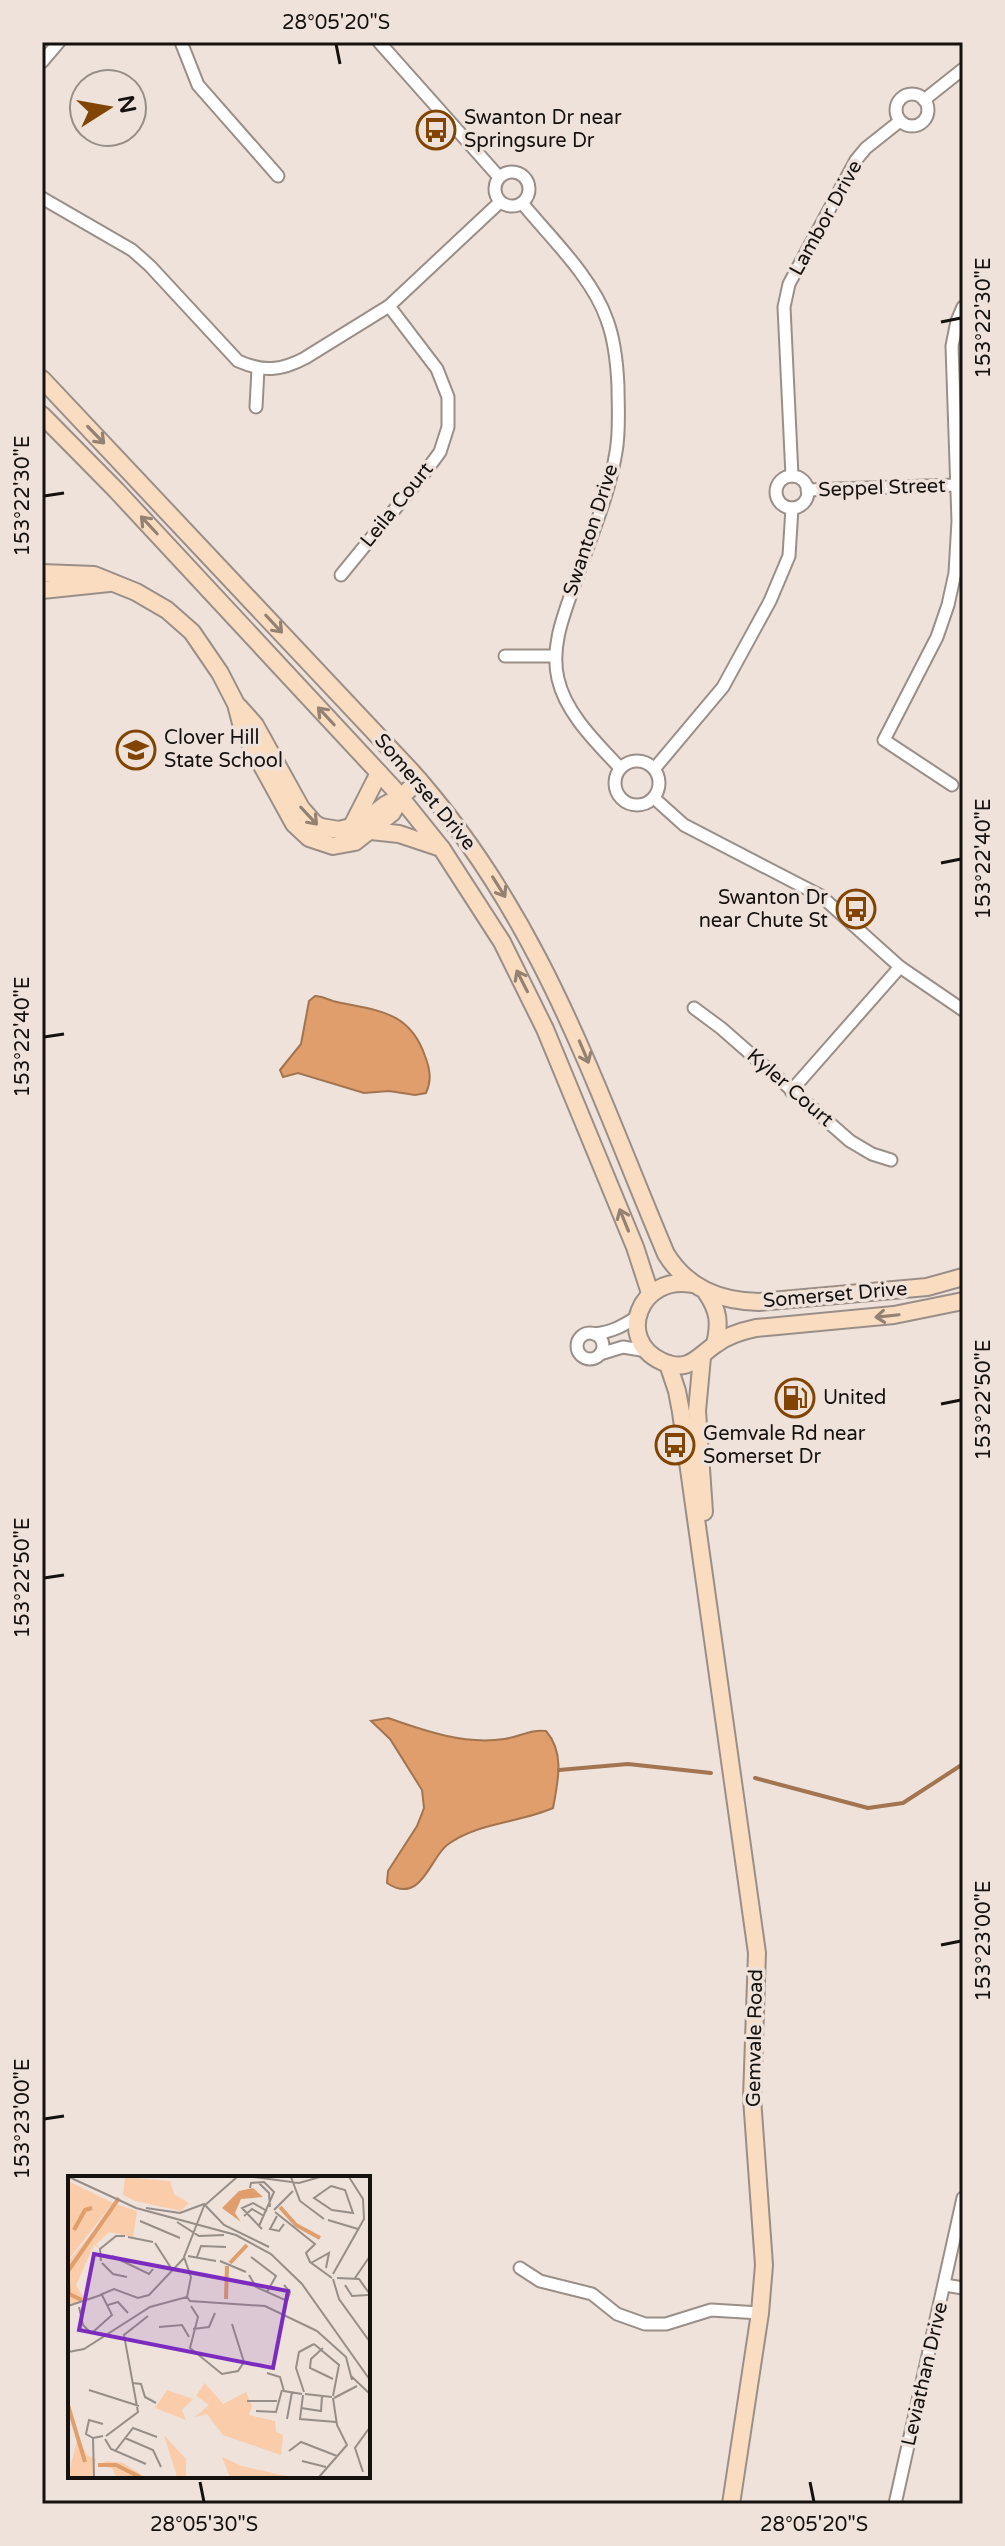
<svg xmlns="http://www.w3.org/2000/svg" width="1005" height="2546" font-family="'Varela Round',sans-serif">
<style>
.water{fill:#df9e6c;stroke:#a27450;stroke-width:2}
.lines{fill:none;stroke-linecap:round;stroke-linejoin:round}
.stream{stroke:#a27450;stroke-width:4}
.street-casing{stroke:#9a8f88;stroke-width:15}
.secondary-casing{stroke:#9a8f88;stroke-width:20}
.street{stroke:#fff;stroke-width:11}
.secondary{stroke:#fadcc1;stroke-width:16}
.oneway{stroke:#938171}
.ticks{fill:none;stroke:#15110f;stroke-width:3}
.labels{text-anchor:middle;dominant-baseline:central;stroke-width:7;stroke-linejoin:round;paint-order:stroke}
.poi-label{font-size:20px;fill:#15110f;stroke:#eee2da;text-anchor:start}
.street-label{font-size:20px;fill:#15110f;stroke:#eee2da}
.inset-river{fill:none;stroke:#df9e6c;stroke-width:4}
.inset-road{fill:none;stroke:#978e89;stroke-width:2}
.view{fill:#7b2cbf;fill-opacity:0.15;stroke:#7b2cbf;stroke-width:4}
.inset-edge{fill:none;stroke:#15110f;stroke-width:4}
.neatline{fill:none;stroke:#15110f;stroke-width:3}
.ticks-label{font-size:20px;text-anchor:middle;fill:#15110f}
</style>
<rect width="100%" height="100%" fill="#eee2da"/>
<!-- water -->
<g class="water">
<path d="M315,996C322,996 326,999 333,1001C375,1011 409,1009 425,1056C430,1069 432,1080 426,1093L415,1095L389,1091L364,1093L298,1073L283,1077L280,1070L301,1044L309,1001Z"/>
<path d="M388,1718C425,1731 464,1745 504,1739C520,1737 530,1729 546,1731C565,1753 558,1781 553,1808C519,1823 478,1822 447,1845C430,1858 421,1906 387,1883L388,1871L417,1826L424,1808L422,1790L390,1739L371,1721Z"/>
</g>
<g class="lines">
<!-- stream -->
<g class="stream">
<path d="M559,1770L628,1764L711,1773"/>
<path d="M755,1778L868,1808L903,1803L963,1764"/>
</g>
<!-- street casing -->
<g class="street-casing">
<g id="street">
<path d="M181,42L198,85L278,176"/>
<path d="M379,42L499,177"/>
<path d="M42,62L59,42"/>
<circle cx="912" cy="110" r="16"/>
<path d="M924,100L963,69"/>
<circle cx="512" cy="189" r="17"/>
<path d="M42,198L132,250L150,266L238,361C263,372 281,371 305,358L389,306L500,202"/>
<path d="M522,203C550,237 593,278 607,320C615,341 617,364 618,386C618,408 620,430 616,452C609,496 590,538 576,580C565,612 550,645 558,679C566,714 597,743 620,768"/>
<path d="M256,407L258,369"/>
<path d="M792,476L784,307L789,284L856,160L866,148L900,121"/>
<circle cx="792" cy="492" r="16"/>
<path d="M807,490L956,485"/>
<path d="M341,575L426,471L440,452L448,427V397L437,369L389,306"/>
<path d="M505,656H555"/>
<circle cx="637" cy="783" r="22"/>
<path d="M655,768L723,687L770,601L789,556L792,508"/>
<path d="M952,785L884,740L937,637L948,605L955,573L958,521L952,346L957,321L963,307"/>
<path d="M654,798L684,825L821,896L900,967L963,1010"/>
<path d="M694,1008L721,1028L850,1141L872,1154L891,1160"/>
<path d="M791,1091L900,967"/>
<circle cx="590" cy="1346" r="13"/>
<path d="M594,1334C612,1332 623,1326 638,1316"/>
<path d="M600,1354L623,1347L647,1351"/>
<path d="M520,2268L540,2281L592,2294L617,2314L645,2324H666L711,2310L760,2313"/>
<path d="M945,2285L963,2288"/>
<path d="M895,2504L963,2198"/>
</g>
</g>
<!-- secondary casing -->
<g class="secondary-casing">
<g id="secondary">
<path d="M42,379L411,771C541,917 592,1079 666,1254C687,1288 719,1301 759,1302L927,1287L963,1277"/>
<path d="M42,415L116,490L393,788L442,849L502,942L545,1029L635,1247L650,1293"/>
<path d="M42,573L94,575L136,592L167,610L192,632L220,673L236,704L243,731L294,824L309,838L333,846L355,842L392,813L401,797"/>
<path d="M42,590L109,583"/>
<path d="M239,707L255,725L301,808L315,824L321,827L339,830L359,825L385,805L401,797L419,780"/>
<path d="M351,828L379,773"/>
<path d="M371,831L399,834L441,848"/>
<path d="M692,1284C640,1274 615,1339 661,1361C688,1374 697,1357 716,1344C728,1335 742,1331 756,1328L894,1315L963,1301"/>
<path d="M706,1292C719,1311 720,1323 715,1344"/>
<path d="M702,1357L697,1411L704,1512"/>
<path d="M668,1364L677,1391L681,1412L757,1953L752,2098L764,2265L760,2313L731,2504"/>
</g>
</g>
<!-- street -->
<use href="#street" class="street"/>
<!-- secondary -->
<use href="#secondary" class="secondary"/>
</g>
<!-- one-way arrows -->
<defs><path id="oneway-shaft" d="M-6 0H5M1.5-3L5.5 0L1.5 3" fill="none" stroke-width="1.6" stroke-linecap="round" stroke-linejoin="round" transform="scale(2)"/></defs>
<g class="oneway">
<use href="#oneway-shaft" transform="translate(96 435) rotate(46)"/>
<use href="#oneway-shaft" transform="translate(149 525) rotate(-133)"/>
<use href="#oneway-shaft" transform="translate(274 624) rotate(47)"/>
<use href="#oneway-shaft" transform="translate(326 716) rotate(-133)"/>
<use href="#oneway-shaft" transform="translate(309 816) rotate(47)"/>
<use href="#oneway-shaft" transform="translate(499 887) rotate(58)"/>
<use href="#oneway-shaft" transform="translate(522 981) rotate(-117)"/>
<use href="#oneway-shaft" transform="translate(584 1052) rotate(67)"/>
<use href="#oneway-shaft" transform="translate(624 1220) rotate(-112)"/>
<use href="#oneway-shaft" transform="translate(887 1316) rotate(174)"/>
</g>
<!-- ticks -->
<path class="ticks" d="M336,44L340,64M941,322L961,318M44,496L64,493M941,863L961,859M44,1037L64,1034M941,1404L961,1400M44,1578L64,1575M941,1945L961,1941M44,2119L64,2116M200,2482L204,2502M810,2482L814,2502"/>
<!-- icons -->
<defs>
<g id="bus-ring" transform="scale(2)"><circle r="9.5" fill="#eee2da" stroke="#824501" stroke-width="1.5"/><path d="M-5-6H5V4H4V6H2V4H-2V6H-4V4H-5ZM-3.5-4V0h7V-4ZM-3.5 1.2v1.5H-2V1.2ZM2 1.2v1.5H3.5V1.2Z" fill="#824501"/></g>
<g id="school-ring" transform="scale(2)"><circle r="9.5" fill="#eee2da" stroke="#824501" stroke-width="1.5"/><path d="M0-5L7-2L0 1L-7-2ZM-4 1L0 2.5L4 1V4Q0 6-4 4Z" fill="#824501"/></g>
<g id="fuel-ring" transform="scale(2)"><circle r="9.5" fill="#eee2da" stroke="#824501" stroke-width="1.5"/><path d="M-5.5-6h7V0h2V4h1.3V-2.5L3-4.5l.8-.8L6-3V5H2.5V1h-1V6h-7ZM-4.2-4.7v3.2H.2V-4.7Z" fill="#824501"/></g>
</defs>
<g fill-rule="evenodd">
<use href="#bus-ring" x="436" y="130"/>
<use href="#school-ring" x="136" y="750"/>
<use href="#bus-ring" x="856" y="909"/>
<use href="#fuel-ring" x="795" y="1398"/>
<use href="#bus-ring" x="675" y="1445"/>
</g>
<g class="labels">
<!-- poi labels -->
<g class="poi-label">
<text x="464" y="118">Swanton Dr near<tspan x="464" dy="23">Springsure Dr</tspan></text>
<text x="164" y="738">Clover Hill<tspan x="164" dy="23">State School</tspan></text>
<text x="828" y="898" text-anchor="end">Swanton Dr<tspan x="828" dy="23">near Chute St</tspan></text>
<text x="823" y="1398">United</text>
<text x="703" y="1434">Gemvale Rd near<tspan x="703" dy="23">Somerset Dr</tspan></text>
</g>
<!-- street labels -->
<g class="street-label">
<text transform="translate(826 218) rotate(-61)">Lambor Drive</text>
<text transform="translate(882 488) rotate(-2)">Seppel Street</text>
<text transform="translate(397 505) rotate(-51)">Leila Court</text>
<text transform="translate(591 530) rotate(-72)">Swanton Drive</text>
<text transform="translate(425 792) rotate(50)">Somerset Drive</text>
<text transform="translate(790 1088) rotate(41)">Kyler Court</text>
<text transform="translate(835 1295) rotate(-5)">Somerset Drive</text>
<text transform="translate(755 2038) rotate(-89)">Gemvale Road</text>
<text transform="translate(925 2374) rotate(-77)">Leviathan Drive</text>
</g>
</g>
<!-- overview -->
<g transform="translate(68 2176)">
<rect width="302" height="302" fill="#eee2da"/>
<path d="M57,1L102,5L106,18L121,27L113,35L67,25L55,19ZM0,5L45,27L0,84ZM48,28L69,35L65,61L41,56L28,68L32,73L26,69L8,109L18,125L0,128V86ZM137,207L155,228L178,216L184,230L181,239L207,245L208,256L215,259L213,279L155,259L139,238L127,241L141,229L128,220ZM99,214L125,223L114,234L118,244L87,232ZM96,259L118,283V301H109ZM10,260L19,279L28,283L25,301H0ZM154,281L174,290L223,301H162ZM38,285L55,287L77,301H48L44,292L31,290Z" fill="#faccaa"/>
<path d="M185,12L195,21L173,23L167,37L173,46L154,32L171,15Z" fill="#df9e6c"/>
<path class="inset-river" d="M212,31L228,49L252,62M6,54L17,34L24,32M162,87L179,69M0,95L51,22M0,105L1,118L14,124M158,123L159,90M0,229L17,286M30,289H48L72,301"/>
<path class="inset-road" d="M1,1L68,32L168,59L203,78L234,108L302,204M186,1L231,7L252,1M223,1L232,25L256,43M191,7L201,17L202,31M263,10L277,14L285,37L264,34L246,22ZM182,12L183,7L196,6L206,16L191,50M78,32L112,37L136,28L156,49L201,71M206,34L225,15M207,36L247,68L238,77L242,86L264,102M176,40L184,33L196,40M209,40L202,53L211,55L216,48M260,44L290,53M72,45L112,62M109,46L131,60L156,59M194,53L174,32L185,27L199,35M60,61L85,66M87,67L103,92M44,80L81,98L85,93M120,80L148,85M129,81L133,70L158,71M183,81L208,100L199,116M33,85L32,73L48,60H57M152,85L178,96M34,87L45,98L59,101M243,87L261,77L258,92M265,98L296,43L295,23L281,1M181,99L188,111L219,125L222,116L216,109M269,102L291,103L301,117M287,102L302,80M265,103L271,123L302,166M277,109L284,120L300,119M32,119L46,113L70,122L81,119L116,82M119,121L122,125L197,130L249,155M40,129L50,126L60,137M0,130L33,119M123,130L130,141L122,172L154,198L170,195L176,186L164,148M11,131L15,149L23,157M91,151L114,149L121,161M125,153L141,151L147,137M249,155L278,181L284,204M25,156L44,139L34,119M246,168L271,189L265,220M255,172L243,183L242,192L265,203M0,176L16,173L82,131L119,121L123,101L116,81L136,30L169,1H178M199,197L212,201L216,215L234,218M283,200L302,218M65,207L73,208L77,221L88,227M21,214L71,230M236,216L228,192L231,176L246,168M237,218L264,221M235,219L232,243L268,246M266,222L289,210M179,225H209M233,232L253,235L254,220M188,235L208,236L214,214M219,243L224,216M38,260L70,236L56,159L80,140M25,262L18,258L21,244L35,248M57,262L85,274L93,291M37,263L43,273L78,288M48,274L65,252L89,261M221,275L233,266L269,280M234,285L258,291M295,296L287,272L302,251M26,301L25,262L35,260M251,301L279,269L269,249L265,222"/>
<path class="view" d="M26,78L220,115L205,192L11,154Z"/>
<rect width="302" height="302" class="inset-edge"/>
</g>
<!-- border -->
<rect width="1005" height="2546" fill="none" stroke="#eee2da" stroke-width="88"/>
<!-- north arrow -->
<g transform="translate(108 108) rotate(79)"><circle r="38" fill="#eee2da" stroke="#978e89" stroke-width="2"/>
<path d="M0-6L14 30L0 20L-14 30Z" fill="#824501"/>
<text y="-12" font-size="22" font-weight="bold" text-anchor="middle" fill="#15110f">N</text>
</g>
<rect x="44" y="44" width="917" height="2458" class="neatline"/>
<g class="ticks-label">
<text x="336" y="29">28°05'20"S</text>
<text transform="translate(983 318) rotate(-90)" y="7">153°22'30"E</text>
<text transform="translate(22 496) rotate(-90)" y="7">153°22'30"E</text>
<text transform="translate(983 859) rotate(-90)" y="7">153°22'40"E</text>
<text transform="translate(22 1037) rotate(-90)" y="7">153°22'40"E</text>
<text transform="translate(983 1400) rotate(-90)" y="7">153°22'50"E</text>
<text transform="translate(22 1578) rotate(-90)" y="7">153°22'50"E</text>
<text transform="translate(983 1941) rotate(-90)" y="7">153°23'00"E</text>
<text transform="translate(22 2119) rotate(-90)" y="7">153°23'00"E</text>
<text x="204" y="2531">28°05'30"S</text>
<text x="814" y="2531">28°05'20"S</text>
</g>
</svg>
